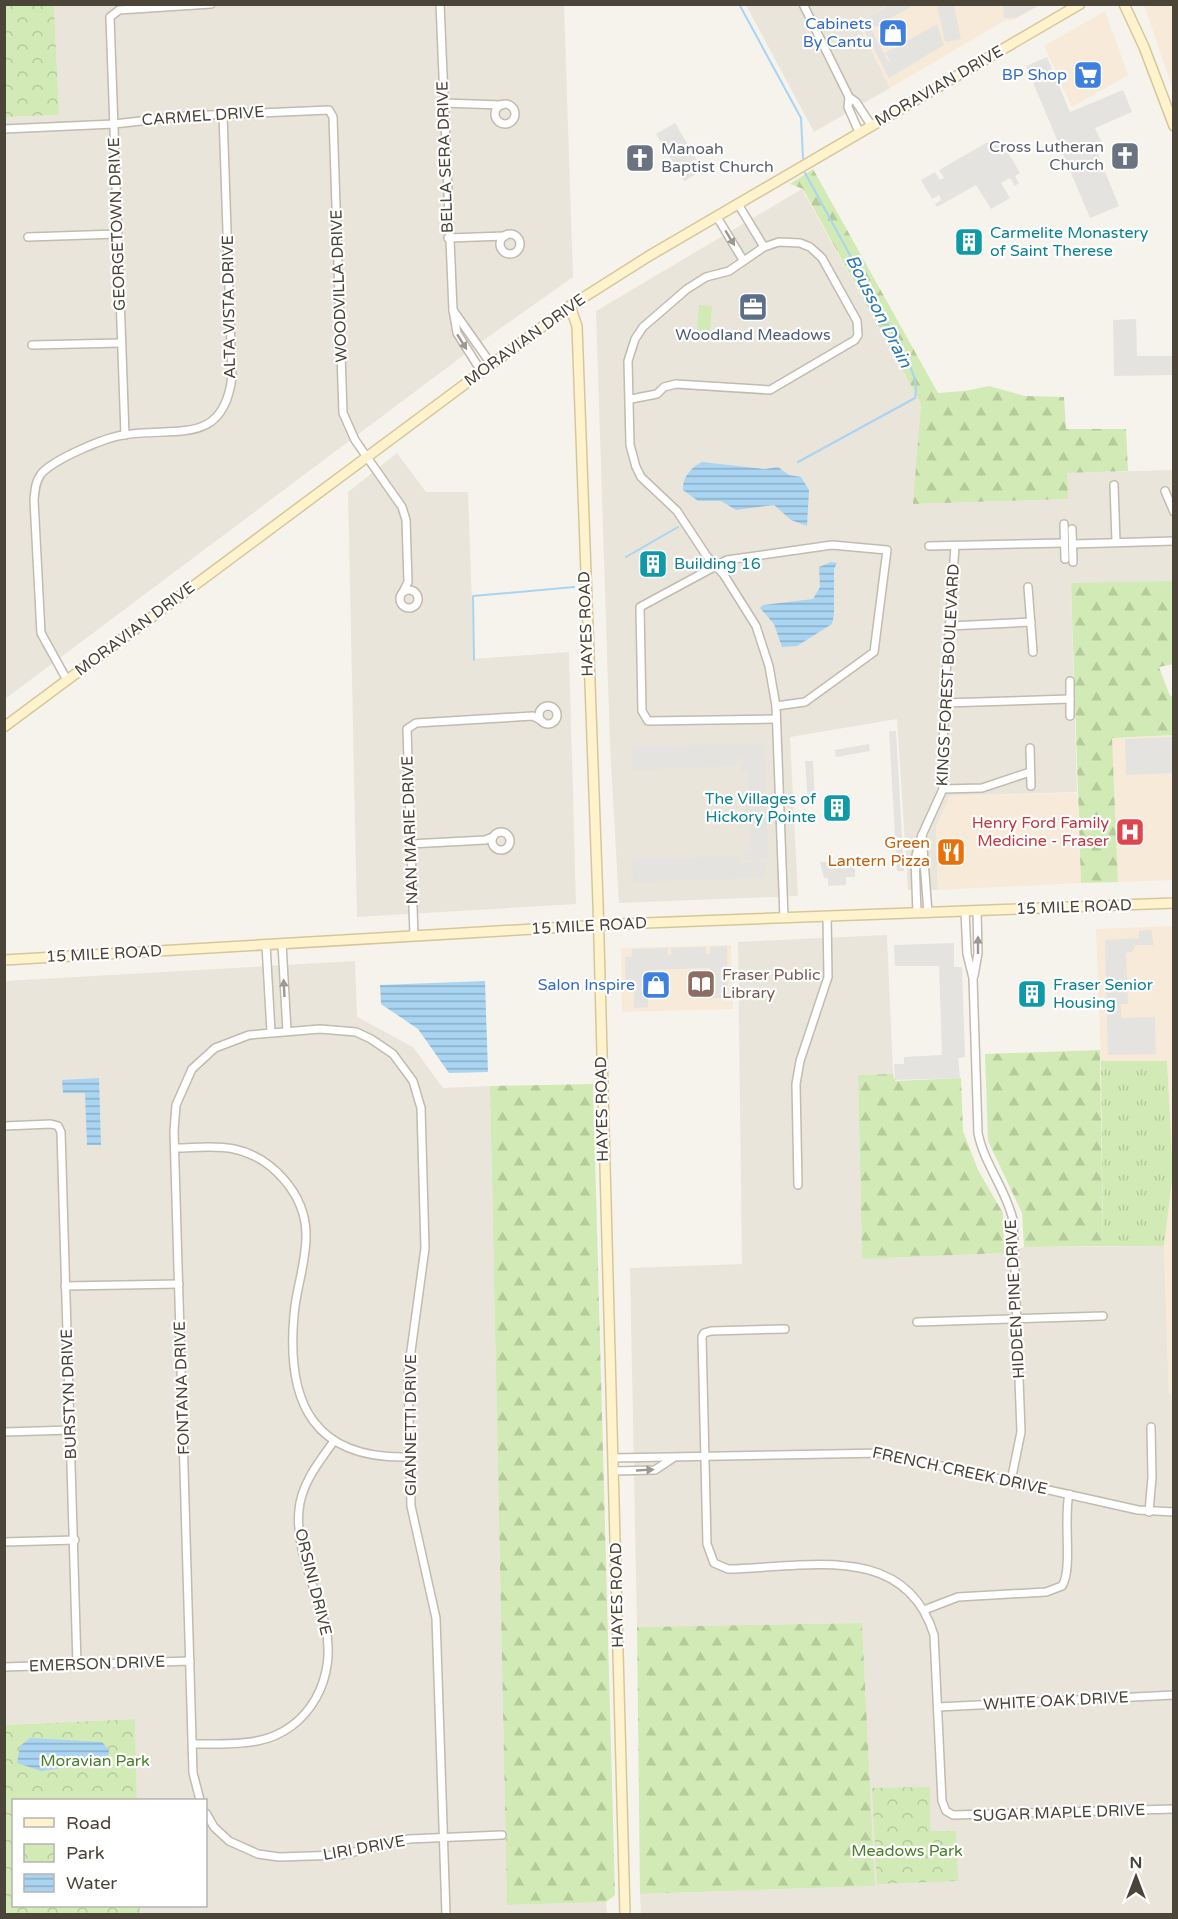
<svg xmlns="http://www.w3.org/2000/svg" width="1178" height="1919" font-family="'Varela Round',sans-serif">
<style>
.residential{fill:#eae5da}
.commercial{fill:#f7ead8}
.grass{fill:url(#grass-tufts)}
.forest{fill:url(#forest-firs)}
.park{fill:url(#park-crowns)}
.pitch{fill:#d2eab5}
.parking{fill:#e5e3e0}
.water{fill:url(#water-rules)}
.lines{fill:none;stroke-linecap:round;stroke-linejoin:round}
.stream{stroke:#a9d4f2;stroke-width:2}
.street-casing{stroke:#c2bbae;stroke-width:10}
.secondary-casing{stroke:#d6c79b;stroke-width:12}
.street{stroke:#fff;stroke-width:7}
.secondary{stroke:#fff3cd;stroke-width:9}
.oneway{fill:#9c9892}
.labels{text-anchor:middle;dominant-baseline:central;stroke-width:4.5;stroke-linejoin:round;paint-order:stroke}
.shop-label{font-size:16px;fill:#366cbe;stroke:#fff;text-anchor:end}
.street-label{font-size:16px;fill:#4b4439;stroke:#fff}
.worship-label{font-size:16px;fill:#5b616d;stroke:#fff;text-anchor:end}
.culture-label{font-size:16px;fill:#0d838f;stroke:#fff;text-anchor:start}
.service-label{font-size:16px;fill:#4e5e75;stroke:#fff}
.health-label{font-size:16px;fill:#be3a42;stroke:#fff;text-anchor:end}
.food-label{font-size:16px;fill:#c56008;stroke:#fff;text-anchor:end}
.education-label{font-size:16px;fill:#785e54;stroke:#fff;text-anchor:start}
.park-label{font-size:16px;fill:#4a7f2a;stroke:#fff}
.water-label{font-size:18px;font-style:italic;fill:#2e7ab2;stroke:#fff}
</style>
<defs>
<pattern id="grass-tufts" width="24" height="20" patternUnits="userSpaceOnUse" patternTransform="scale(1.5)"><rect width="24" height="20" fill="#d2eab5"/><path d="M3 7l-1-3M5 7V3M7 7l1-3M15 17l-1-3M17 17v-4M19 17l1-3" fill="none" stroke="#b6ca9c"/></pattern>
<pattern id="forest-firs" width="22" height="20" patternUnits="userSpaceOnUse" patternTransform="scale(1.5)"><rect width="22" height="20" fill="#d2eab5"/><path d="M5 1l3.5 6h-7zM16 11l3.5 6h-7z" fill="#b6ca9c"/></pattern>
<pattern id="park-crowns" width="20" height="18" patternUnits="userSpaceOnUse" patternTransform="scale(1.5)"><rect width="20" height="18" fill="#d2eab5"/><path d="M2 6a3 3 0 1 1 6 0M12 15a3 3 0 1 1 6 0" fill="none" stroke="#b6ca9c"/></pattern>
<pattern id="water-rules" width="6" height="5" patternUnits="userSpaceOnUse" patternTransform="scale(1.5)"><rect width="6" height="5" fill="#a9d4f2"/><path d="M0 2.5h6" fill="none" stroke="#8caec5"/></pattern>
</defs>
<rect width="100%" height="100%" fill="#f6f3ec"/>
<!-- residential -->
<g class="residential">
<path d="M54,5H564L573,277L484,340L5,699V117L59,115Z"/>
<path d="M746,5H888L858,23L890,88L814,132Z"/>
<path d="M802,189L921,404L914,504L1067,499V473L1173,470V581L1071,584L1077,792L950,796L936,827L938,890H908L897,719L790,737L798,896L619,903L610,746L596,311Z"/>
<path d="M397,453L426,492H468L474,659L569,652L576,904L357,917L348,492Z"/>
<path d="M887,935L893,1074L858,1075L862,1259L1004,1253L1024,1247L1164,1246L1169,1394H1174L1173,1914H641L640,1894L875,1886L862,1623L637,1627L630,1268L742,1264L738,942Z"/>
<path d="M355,961L357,1017L413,1047L443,1088L490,1086L507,1905L606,1902L607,1914H141L140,1906H206V1800H137L135,1719L5,1725V981Z"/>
</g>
<!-- commercial -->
<g class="commercial">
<path d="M888,5H1040L1015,19L1004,21L890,88L858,23Z"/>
<path d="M1144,5H1173V89Z"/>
<path d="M1105,11L1128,75L1072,107L1044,46Z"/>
<path d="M1173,735V880L1118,882L1112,738Z"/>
<path d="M1077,793L1081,883L938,890L936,827L950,796Z"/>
<path d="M1173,926V1394H1169L1164,1246L1173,1172L1167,1061H1101L1096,929Z"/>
<path d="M731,945L733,1009L622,1012L621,948Z"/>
</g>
<!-- grass -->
<path class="grass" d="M1101,1061H1167L1173,1172L1164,1246H1103Z"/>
<!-- forest -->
<g class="forest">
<path d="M813,169L938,393L965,391L989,386L1025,396L1064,397L1066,429H1126L1128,471L1067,473L1068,499L913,504L921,404L803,189L790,184Z"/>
<path d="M1173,581V664L1159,667L1170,696H1173V735L1112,738L1118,882L1081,883L1071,583Z"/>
<path d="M1100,1050L1103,1246L1024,1247L1022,1213L988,1141L985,1054Z"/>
<path d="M893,1074L895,1081L961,1078L963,1131L978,1170L1003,1213L1004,1253L862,1259L858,1075Z"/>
<path d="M593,1084L615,1895L606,1902L507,1905L490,1086Z"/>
<path d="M862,1623L875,1886L640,1894L637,1627Z"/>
</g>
<!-- park -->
<g class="park">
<path d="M4,5H54L59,115L5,117Z"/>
<path d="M135,1719L137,1800H14V1906H140V1914H5L4,1725Z"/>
<path d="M930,1787V1831H956L958,1881L877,1884L872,1788Z"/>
</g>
<!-- pitch -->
<path class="pitch" d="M699,305L712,306L710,334L697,333Z"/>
<!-- parking -->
<g class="parking">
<path d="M889,5H914L871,29L888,61L890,60L885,53L937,24L944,45L889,78L860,22Z"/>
<path d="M937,5H954L961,39L945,42Z"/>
<path d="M1003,5L1004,4L1039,5L1016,18H1004Z"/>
<path d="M1047,57L1070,112L1123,90L1132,112L1095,128L1102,143L1095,147L1119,206L1090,218L1026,66Z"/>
<path d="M675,123L703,170L684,181L656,134Z"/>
<path d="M993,139L997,145L1002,142L1020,173L1015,176L1019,183L1015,186L1010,178L1001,183L1010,198L991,209L976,185L937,207L935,204L941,200L939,195L932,199L921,180L935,172L940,180L944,178L939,170Z"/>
<path d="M1136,319L1137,356H1173V375L1114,376L1113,320Z"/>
<path d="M889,731H896L904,871H897Z"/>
<path d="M1173,737V773L1126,775L1125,739Z"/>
<path d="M764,743L768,859H759L760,862H765V878L633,882L632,859L740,856L741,863L752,862L751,859H744V850L751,849L750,818L743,817L742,804L749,803L748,771H741V762L748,761V758L737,759V766L632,770L631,747Z"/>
<path d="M869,744L870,751L836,757L835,750Z"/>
<path d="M805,761H813L815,804H808Z"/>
<path d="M855,861V877H846V885L828,886V878H824L820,862Z"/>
<path d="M1151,930L1154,945H1136L1132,952L1126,953L1128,1004H1121V1018L1155,1017L1156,1054L1108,1055L1105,940L1139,938V931Z"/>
<path d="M954,943V967H962L965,1057L958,1058L960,1078L895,1080L894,1064H904V1057L942,1055L939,966H895L894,945Z"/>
<path d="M727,946L728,998H712L710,968L648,970V1007L634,1008V990H626L625,957L632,956V949L668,948V955H671V948L706,947L707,954H710V947Z"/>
</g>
<!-- water -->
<g class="water">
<path d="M702,462L765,469L778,467L789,475L801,477L809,490L807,526L791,520L774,505L736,510L721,501H698L683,490C682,478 691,467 702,462Z"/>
<path d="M831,562L837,563L834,569V615L832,624L797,646L782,647L774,624L760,608L763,605L813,599L820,587L819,567Z"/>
<path d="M485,981L488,1072L449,1073L418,1029L381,1004L380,985Z"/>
<path d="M99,1078L101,1145H87L85,1093H63L62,1080Z"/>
<path d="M30,1738L102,1742L109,1750L108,1761L41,1771L17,1763L20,1746Z"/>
</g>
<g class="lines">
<!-- stream -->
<g class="stream">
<path d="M739,4L801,118L803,158"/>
<path d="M798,462L915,398C918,383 913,373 907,359L805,173"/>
<path d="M626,557L678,527"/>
<path d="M474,660L473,596L574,587"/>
</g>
<!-- street casing -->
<g class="street-casing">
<g id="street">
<path d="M440,4L453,310"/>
<path d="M803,4L849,97"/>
<path d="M443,103L502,105"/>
<circle cx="505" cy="114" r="10"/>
<path d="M4,129L114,124L186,116L329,110L333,117L343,413L355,440L402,507L406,520L408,582L403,592"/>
<path d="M859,132L848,107L849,97L856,102L871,125"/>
<path d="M738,204L764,247"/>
<path d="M717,217L743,260"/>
<circle cx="510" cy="244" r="10"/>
<path d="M28,237L117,234"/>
<path d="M448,238L505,236"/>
<path d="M32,345L121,343"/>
<path d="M481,371L457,333L453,310L491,364"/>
<path d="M631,399L657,394L664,387L676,384L770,390L855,340L858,335L857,321L822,258L810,247L800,243L779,242L764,247L729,271L706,277L687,289L643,327L635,339L628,361L630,445L636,467L641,477L677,511L706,555L724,575L756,626L769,666L776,706L784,917"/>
<path d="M125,435L110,17L119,10L211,4"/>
<path d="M1114,485L1116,542"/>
<path d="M1165,491L1174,512"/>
<path d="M1064,524L1065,559"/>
<path d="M1072,529L1073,562"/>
<path d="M1073,544L1174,541"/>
<path d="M929,546L1064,543"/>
<path d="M1028,587L1033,652"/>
<circle cx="409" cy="599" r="9"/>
<path d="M949,626L1031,622"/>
<path d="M67,680L41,633L34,500C35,491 35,482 41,474C54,459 104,438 123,435C174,426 224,448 232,376L223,114"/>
<path d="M1070,681V716"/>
<path d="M944,703L1070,699"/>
<path d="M776,706L805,702L874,652L887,550L832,545L727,560L640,607L642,711L648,721L776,719"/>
<circle cx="548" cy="715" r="9"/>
<path d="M1030,748L1031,786"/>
<path d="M943,789L982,788L1030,772"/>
<circle cx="501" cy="841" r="9"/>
<path d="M922,835L943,789L944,703L955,546"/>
<path d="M410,844L485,840L493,837"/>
<path d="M965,911L967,954L973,978L978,1133C984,1164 1006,1189 1013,1220L1021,1432L1011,1481"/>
<path d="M917,913L915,859L922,835L928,913"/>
<path d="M414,936L407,729L416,723L533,716L542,721"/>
<path d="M282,944L287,1031"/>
<path d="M266,945L271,1032"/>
<path d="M974,976L978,953L977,911"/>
<path d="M4,1126L51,1124L58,1126L61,1132L77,1664"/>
<path d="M175,1148C194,1148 215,1145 234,1149C272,1157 305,1194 306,1233C307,1261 296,1288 294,1315C286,1404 314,1460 410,1457"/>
<path d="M798,1185L796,1084L800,1061L828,977L827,916"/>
<path d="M65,1286L179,1284"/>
<path d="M917,1322L1103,1316"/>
<path d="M785,1329L711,1331L704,1333L702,1337L707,1544L714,1563L728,1569C803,1568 905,1540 934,1635L942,1801L946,1811L953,1815L1174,1809"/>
<path d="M4,1432L71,1430"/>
<path d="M613,1458L883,1453L1138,1510L1174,1512"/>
<path d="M614,1471L655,1470L673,1458"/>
<path d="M1149,1512L1152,1477L1151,1427"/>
<path d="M4,1542L75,1540"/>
<path d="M924,1610L958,1597L1046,1592L1062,1586C1073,1569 1063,1520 1069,1494"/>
<path d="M4,1667L190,1661"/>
<path d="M938,1707L1174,1695"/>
<path d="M193,1744C214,1744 236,1745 257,1741C310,1731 338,1676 325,1625C316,1588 295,1549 299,1510C301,1484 319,1462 334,1441"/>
<path d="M200,1800L193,1773L174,1131L176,1105L192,1069L215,1048L249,1035L320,1029L356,1032L371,1039L393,1054L413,1081L421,1108L425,1248L408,1373L411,1506L436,1618L446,1914"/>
<path d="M206,1813L214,1827L229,1841L258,1854L279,1857L341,1855L409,1839L502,1835"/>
</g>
</g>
<!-- secondary casing -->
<g class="secondary-casing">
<g id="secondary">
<path d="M1124,4L1144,47L1174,126"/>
<path d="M570,306L577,326L598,903L625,1914"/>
<path d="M4,727L570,306L649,256L1080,4"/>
<path d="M4,960L619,924L1174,903"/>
</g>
</g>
<!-- street -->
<use href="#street" class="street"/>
<!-- secondary -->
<use href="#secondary" class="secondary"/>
</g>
<!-- one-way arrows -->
<defs><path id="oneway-solid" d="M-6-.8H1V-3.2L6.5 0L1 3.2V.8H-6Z" transform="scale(1.5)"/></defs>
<g class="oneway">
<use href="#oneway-solid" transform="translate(730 238) rotate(59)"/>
<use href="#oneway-solid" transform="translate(462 342) rotate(58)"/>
<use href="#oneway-solid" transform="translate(978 945) rotate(-90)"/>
<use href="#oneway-solid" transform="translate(284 988) rotate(-93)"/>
<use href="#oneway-solid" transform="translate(645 1470) rotate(-3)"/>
</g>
<!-- icons -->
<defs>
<g id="shop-square" transform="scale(1.5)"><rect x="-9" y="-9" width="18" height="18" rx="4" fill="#3f7fe0" stroke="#fff"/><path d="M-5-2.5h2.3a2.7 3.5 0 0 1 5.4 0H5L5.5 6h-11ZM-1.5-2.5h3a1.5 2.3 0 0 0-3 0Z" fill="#fff"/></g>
<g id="supermarket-square" transform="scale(1.5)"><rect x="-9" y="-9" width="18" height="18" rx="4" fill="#3f7fe0" stroke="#fff"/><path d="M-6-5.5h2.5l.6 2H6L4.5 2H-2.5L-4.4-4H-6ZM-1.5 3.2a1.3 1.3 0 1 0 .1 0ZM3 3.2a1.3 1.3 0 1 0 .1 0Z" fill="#fff"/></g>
<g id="church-square" transform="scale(1.5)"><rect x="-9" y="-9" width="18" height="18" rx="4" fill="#6b7280" stroke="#fff"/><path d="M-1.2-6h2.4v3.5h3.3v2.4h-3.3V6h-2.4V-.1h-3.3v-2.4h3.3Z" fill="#fff"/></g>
<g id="building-square" transform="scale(1.5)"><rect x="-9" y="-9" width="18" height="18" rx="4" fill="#0f9aa8" stroke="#fff"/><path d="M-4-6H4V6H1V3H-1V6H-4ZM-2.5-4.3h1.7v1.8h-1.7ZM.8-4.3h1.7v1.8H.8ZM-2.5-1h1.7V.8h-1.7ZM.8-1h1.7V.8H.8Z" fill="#fff"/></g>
<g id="office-square" transform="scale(1.5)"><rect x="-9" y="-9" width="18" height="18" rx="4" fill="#5c6f8a" stroke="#fff"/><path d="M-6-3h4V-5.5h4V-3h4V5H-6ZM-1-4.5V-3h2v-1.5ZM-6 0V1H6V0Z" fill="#fff"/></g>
<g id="hospital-square" transform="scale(1.5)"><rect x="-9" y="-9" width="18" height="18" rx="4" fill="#e0444e" stroke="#fff"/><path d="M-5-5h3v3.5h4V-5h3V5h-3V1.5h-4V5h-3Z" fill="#fff"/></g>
<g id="restaurant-square" transform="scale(1.5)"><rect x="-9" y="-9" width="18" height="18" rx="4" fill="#e8710a" stroke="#fff"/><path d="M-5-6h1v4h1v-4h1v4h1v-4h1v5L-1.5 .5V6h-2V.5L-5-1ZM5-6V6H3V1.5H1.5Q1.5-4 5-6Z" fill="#fff"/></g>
<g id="library-square" transform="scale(1.5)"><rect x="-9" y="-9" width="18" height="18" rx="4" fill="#8d6e63" stroke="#fff"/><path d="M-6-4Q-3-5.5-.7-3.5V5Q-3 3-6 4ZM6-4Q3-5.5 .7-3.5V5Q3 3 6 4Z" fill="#fff"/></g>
</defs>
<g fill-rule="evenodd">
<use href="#shop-square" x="893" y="33"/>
<use href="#supermarket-square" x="1088" y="75"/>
<use href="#church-square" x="1125" y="156"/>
<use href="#church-square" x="640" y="158"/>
<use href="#building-square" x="969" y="242"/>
<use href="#office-square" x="753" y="307"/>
<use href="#building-square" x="653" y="564"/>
<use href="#building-square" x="837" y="808"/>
<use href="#hospital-square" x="1130" y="832"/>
<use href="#restaurant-square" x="951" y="852"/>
<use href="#library-square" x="701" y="984"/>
<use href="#shop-square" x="656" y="985"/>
<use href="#building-square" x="1032" y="994"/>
</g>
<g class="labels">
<!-- shop labels -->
<g class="shop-label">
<text x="872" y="24">Cabinets<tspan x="872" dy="18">By Cantu</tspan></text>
<text x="1067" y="75">BP Shop</text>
<text x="635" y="985">Salon Inspire</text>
</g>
<!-- street labels -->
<g class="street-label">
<text transform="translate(939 86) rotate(-30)">MORAVIAN DRIVE</text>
<text transform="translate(203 116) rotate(-4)">CARMEL DRIVE</text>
<text transform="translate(445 157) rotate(-92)">BELLA SERA DRIVE</text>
<text transform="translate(117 224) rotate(-92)">GEORGETOWN DRIVE</text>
<text transform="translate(339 286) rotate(-92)">WOODVILLA DRIVE</text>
<text transform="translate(229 307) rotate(-91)">ALTA VISTA DRIVE</text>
<text transform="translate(525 340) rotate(-36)">MORAVIAN DRIVE</text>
<text transform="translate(586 624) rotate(-92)">HAYES ROAD</text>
<text transform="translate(135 629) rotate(-37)">MORAVIAN DRIVE</text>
<text transform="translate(948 675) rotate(-87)">KINGS FOREST BOULEVARD</text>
<text transform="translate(410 830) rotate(-92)">NAN MARIE DRIVE</text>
<text transform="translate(1074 907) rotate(-2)">15 MILE ROAD</text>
<text transform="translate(589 926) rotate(-3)">15 MILE ROAD</text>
<text transform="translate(104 954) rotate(-3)">15 MILE ROAD</text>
<text transform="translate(602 1109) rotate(-91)">HAYES ROAD</text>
<text transform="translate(1015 1299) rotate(-93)">HIDDEN PINE DRIVE</text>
<text transform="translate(182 1388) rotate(-92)">FONTANA DRIVE</text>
<text transform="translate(69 1394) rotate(-92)">BURSTYN DRIVE</text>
<text transform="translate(411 1425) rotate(-90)">GIANNETTI DRIVE</text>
<text transform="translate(960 1471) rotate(12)">FRENCH CREEK DRIVE</text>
<text transform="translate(313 1582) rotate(76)">ORSINI DRIVE</text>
<text transform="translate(617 1595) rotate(-91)">HAYES ROAD</text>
<text transform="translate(97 1664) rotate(-2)">EMERSON DRIVE</text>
<text transform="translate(1056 1701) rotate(-3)">WHITE OAK DRIVE</text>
<text transform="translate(1059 1813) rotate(-2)">SUGAR MAPLE DRIVE</text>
<text transform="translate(364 1848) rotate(-10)">LIRI DRIVE</text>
</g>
<!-- worship labels -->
<g class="worship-label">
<text x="1104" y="147">Cross Lutheran<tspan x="1104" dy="18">Church</tspan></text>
<text x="661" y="149" text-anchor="start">Manoah<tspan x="661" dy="18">Baptist Church</tspan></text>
</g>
<!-- culture labels -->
<g class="culture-label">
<text x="990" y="233">Carmelite Monastery<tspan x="990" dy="18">of Saint Therese</tspan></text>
<text x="674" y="564">Building 16</text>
<text x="816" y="799" text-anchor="end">The Villages of<tspan x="816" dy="18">Hickory Pointe</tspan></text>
<text x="1053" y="985">Fraser Senior<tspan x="1053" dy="18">Housing</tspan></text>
</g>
<!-- service labels -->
<g class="service-label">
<text x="753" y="335">Woodland Meadows</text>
</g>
<!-- health labels -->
<g class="health-label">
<text x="1109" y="823">Henry Ford Family<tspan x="1109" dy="18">Medicine - Fraser</tspan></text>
</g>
<!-- food labels -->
<g class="food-label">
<text x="930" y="843">Green<tspan x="930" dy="18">Lantern Pizza</tspan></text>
</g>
<!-- education labels -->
<g class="education-label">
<text x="722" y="975">Fraser Public<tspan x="722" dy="18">Library</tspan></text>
</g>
<!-- park labels -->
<g class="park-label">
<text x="95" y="1761">Moravian Park</text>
<text x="907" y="1851">Meadows Park</text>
</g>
<!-- water labels -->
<g class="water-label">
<text transform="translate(879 311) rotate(63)">Bousson Drain</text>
</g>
</g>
<!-- border -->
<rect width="1178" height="1919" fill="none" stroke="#4b4439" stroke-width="12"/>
<!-- legend -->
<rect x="12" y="1799" width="195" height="108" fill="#ffffff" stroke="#b7b4b0" stroke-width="1.5"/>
<rect x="24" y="1818" width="30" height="9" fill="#fff3cd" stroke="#b7b4b0" stroke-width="1.5"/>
<text x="66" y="1829" font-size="18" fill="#4b4439">Road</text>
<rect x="24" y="1844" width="30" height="18" fill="url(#park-crowns)" stroke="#b7b4b0" stroke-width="1.5"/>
<text x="66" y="1859" font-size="18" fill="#4b4439">Park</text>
<rect x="24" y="1874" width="30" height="18" fill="url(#water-rules)" stroke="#b7b4b0" stroke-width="1.5"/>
<text x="66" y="1889" font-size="18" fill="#4b4439">Water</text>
<!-- north arrow -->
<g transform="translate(1136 1877)" stroke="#ffffff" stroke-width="4.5" paint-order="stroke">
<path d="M0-4.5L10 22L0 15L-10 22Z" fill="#4b4439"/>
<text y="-9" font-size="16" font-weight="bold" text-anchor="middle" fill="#4b4439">N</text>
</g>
</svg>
